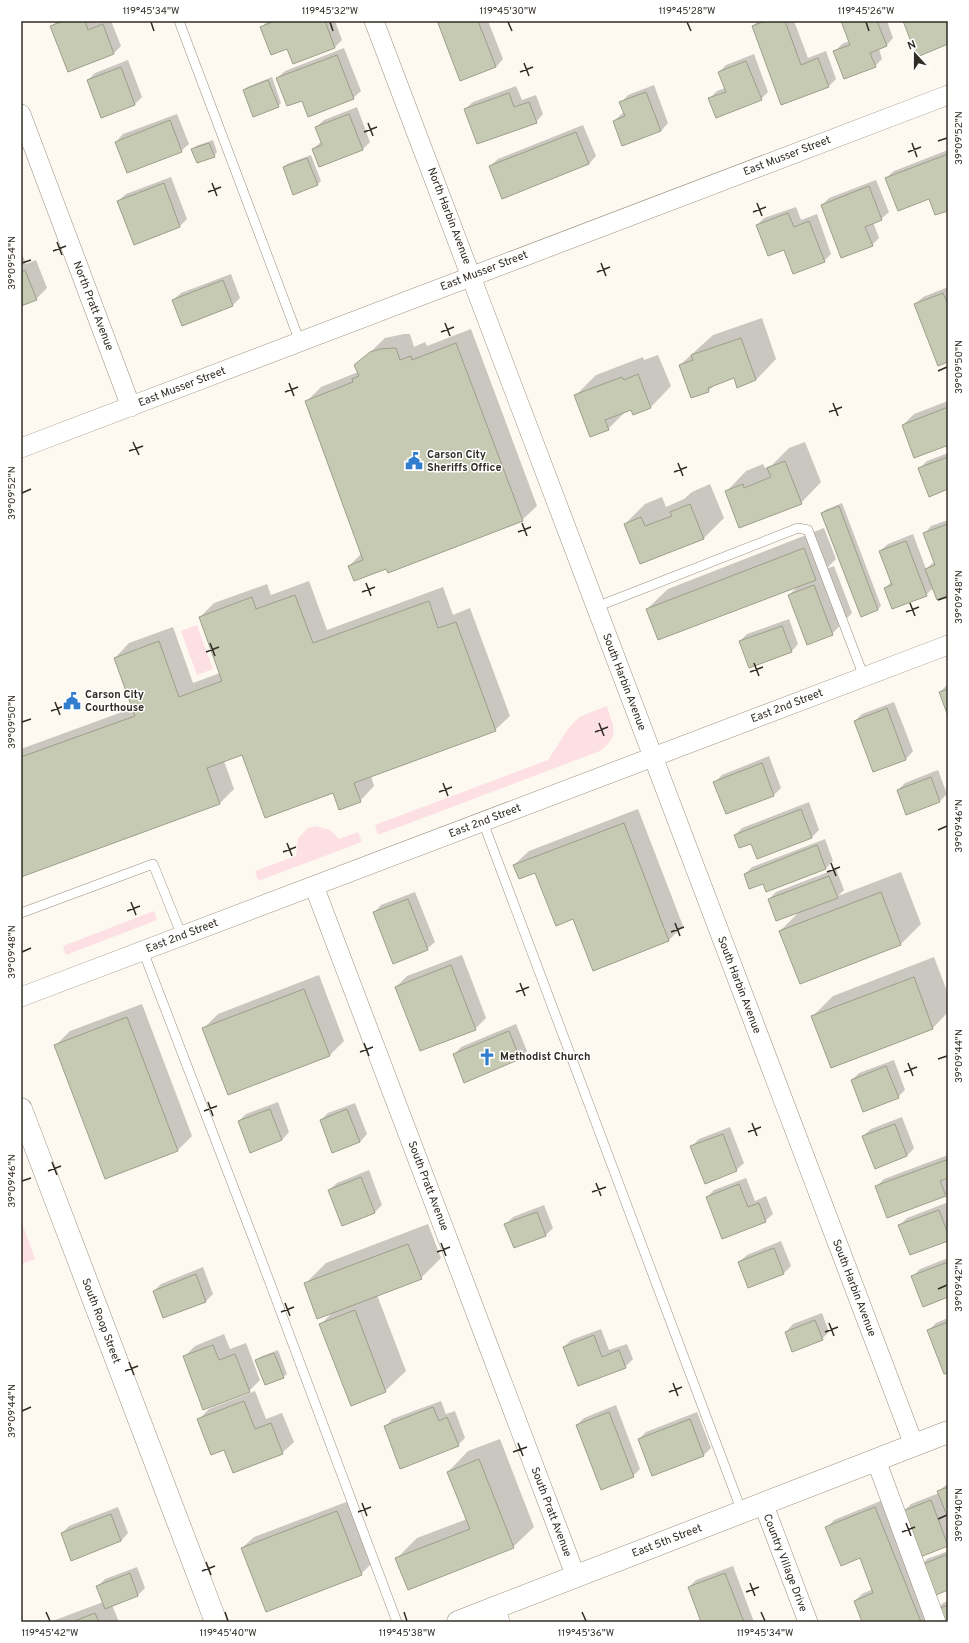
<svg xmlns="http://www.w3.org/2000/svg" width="969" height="1643" font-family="Overpass,sans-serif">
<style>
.green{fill:#fde0e4}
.shadow{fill:#0003}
.building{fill:#c6cab3;stroke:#9c9f89}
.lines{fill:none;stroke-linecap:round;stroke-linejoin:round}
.lane-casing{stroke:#9c907d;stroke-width:10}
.street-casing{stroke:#9c907d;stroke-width:20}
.secondary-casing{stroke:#9c907d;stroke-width:23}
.lane{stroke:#fff;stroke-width:9}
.street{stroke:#fff;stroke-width:19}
.secondary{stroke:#fff;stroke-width:22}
.ticks{fill:none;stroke:#312c24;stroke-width:1.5}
.labels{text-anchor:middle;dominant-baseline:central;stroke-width:3;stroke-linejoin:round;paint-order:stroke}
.street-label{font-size:11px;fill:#312c24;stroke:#fff}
.poi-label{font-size:11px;font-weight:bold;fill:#312c24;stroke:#fff;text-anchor:start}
.neatline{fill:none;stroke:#312c24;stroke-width:1.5}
.ticks-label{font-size:10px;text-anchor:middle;fill:#312c24}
</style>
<rect width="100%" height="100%" fill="#fdf8f0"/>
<!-- green -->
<g class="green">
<path d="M197,625L213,669L197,675L181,631Z"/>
<path d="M607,706C613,727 621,736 600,751L378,835L375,825L548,760L568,729L579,717Z"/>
<path d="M316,826L330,830L339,839L358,832L362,842L258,881L255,871L296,856L298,838L308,828Z"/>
<path d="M154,911L157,920L66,955L63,946Z"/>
<path d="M21,1220L35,1259L21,1264Z"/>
</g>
<!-- shadow -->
<g class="shadow">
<path d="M57,21H95L96,23L111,21L121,46L114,53L51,27Z"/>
<path d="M267,21H335L342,40L335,47L294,63L288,48L262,27Z"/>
<path d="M441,21H488L503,59L496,67L439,23Z"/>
<path d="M758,21H794L808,58L826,51L836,79L829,86L782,103L753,26Z"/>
<path d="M842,21H887L893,38L886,46L879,49L882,59L875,66L834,52L842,44L849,41Z"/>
<path d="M344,48L361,91L353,98L302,99L277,78L285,71Z"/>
<path d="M754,54L768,92L761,99H709L717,91L725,88L719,72L726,65Z"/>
<path d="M128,60L142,97L135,104L88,80L95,73Z"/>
<path d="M272,77L281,103L278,106L244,90L247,87Z"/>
<path d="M654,85L668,123L661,131L614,121L624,112L621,103L628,95Z"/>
<path d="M516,86L522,100L536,95L543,114L536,122L465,109L473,102Z"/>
<path d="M357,107L370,142L363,149H313L322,141L316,127L324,120Z"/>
<path d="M177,114L189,144L181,151L116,142L123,134Z"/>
<path d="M583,125L596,156L589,164L490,166L498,159Z"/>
<path d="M213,140L217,152L214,156L192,150L196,146Z"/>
<path d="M948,150V209L930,198L886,178L894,171Z"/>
<path d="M311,155L321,181L317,185L284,167L287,164Z"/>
<path d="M171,177L187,219L180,226L135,244L118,201L126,194Z"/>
<path d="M876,180L889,212L881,219L873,222L879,238L872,245L822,205L829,198Z"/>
<path d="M796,207L801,220L817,214L831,254L824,261L785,249L757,225L764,218Z"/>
<path d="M21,251L26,264L36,260L47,288L36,299L21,305Z"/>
<path d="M231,274L240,298L233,305L183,325L173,300L181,293Z"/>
<path d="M948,287V361L915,304L923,297Z"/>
<path d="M762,318L776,359L756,380L734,377L716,384L708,391L680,365L713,335Z"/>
<path d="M471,329L537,506L522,520L387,567L349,566L362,553L306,402L321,387L358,372L356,366L385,338L404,334H410L414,347L425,342L427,346Z"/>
<path d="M658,355L671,386L651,407L634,413L632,409L627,410L608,429L575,396L596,375L643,357L644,360Z"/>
<path d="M948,401V448L947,444L903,425L914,414Z"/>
<path d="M805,442L821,482L801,503L726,492L746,471L763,464L765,468L772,465L789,448Z"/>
<path d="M948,453V488L920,468L927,461Z"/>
<path d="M710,484L724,518L704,538L640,563L625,524L645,504L662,497L666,507L684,499L692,492Z"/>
<path d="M842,503L881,606L878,609L861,616L822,513L825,510Z"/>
<path d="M948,520V594L933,588L926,595L885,588L892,581L880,551L888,544L913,534L926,569L935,561L924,534L931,526Z"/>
<path d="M824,528L836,559L826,569L834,566L852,613L832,634L789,595L799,585L647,609L668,589Z"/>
<path d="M309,581L327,630L443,587L453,615L470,608L510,716L495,730L371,776L374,786L360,801L334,792L243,754L224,761L234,789L220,803L21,876V749L133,708L115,658L129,643L173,627L193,683L220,673L200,617L214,603L267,584L271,595Z"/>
<path d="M789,619L798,644L791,652L740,641L747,634Z"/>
<path d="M948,684V714L940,692Z"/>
<path d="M894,702L913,751L906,759L874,771L855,721L862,714Z"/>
<path d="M769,756L781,788L774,795L727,813L715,782L722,775Z"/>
<path d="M938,770L947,794L940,801L907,814L898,790L905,783Z"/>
<path d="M809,802L819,830L812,837L758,858L752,842L735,835L742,828Z"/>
<path d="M638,809L683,926L669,940L593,969L574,918L536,872L514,865L529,851Z"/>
<path d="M825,839L833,861L826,868L767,891L763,882L745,874L752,867Z"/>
<path d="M836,869L844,890L838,896L901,872L921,924L901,944L800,983L780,931L800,911L769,899L776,892Z"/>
<path d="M415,892L435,942L427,949L374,913L381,905Z"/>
<path d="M462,955L486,1018L475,1029L396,987L407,976Z"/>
<path d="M934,957L948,994V1012L933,1028L832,1067L812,1017L833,996Z"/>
<path d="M319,975L344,1041L329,1056L204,1028L218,1014Z"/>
<path d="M142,1004L192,1136L178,1150L106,1178L55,1046L70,1031Z"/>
<path d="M516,1024L527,1051L520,1058L465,1081L454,1055L461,1047Z"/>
<path d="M894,1060L905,1090L898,1097L852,1080L859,1073Z"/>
<path d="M278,1102L289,1132L282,1140L251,1152L239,1121L246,1114Z"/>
<path d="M355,1103L367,1134L360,1142L321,1120L328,1113Z"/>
<path d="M902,1117L914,1148L907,1156L863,1136L871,1129Z"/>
<path d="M730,1127L744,1163L736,1170L691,1147L699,1139Z"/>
<path d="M948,1155V1193L945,1195L876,1187L884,1179Z"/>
<path d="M369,1170L382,1205L375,1212L342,1225L329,1190L337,1183Z"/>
<path d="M746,1178L755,1201L766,1196L773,1214L765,1221L707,1197L714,1190Z"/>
<path d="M946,1203L948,1208V1240L900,1225L907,1218Z"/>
<path d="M544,1205L553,1228L546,1235L506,1224L513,1217Z"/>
<path d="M428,1224L441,1258L421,1278L377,1295L406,1371L385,1391L321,1324L333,1312L305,1284L326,1263Z"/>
<path d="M781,1241L791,1266L784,1273L739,1262L747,1255Z"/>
<path d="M948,1258V1296L912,1277L920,1269Z"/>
<path d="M203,1267L213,1294L206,1301L164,1317L154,1291L161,1284Z"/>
<path d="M822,1313L829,1332L822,1339L786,1332L793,1324Z"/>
<path d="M948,1318V1372L929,1330L936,1323Z"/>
<path d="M601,1329L609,1350L627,1344L633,1359L625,1367L564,1347L571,1340Z"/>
<path d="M224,1334L230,1349L246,1343L260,1380L249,1391L184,1357L195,1346Z"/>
<path d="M278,1350L287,1374L283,1377L257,1361L260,1357Z"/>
<path d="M255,1391L266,1419L282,1413L294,1442L282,1453L225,1448L198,1420L209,1409Z"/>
<path d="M441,1401L446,1414L455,1411L465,1438L458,1445L385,1427L392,1419Z"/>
<path d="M616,1405L640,1469L633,1476L577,1425L584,1418Z"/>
<path d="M697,1412L711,1448L704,1455L639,1439L646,1432Z"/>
<path d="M500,1439L534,1527L513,1547L396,1559L417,1538L467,1519L448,1472L468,1451Z"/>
<path d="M948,1483V1545L921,1556L904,1511L911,1504L939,1493V1491Z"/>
<path d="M883,1500L931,1622H863L855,1601L862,1594L873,1589L860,1557L827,1527L834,1520Z"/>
<path d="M349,1501L372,1563L361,1574L242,1548L254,1537Z"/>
<path d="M118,1507L128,1533L121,1541L72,1559L62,1533L69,1526Z"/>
<path d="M948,1551V1589L920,1566L927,1559Z"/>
<path d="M733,1566L754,1622H702L689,1587L696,1580Z"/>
<path d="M137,1567L145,1588L138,1595L112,1605L119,1622H50L103,1602L98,1586L105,1579Z"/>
<path d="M948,1601V1622L936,1610L943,1603Z"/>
</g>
<!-- building -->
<g class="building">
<path d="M64,21H85L88,30L103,24L114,54L68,72L50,26Z"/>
<path d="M275,21H325L335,48L293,64L287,49L271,55L260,27Z"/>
<path d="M443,21H478L496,67L460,81L438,23Z"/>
<path d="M765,21H785L801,65L818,58L829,87L781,105L752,26Z"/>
<path d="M841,21H877L887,46L870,53L876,67L844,79L833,51L850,45Z"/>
<path d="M903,21H948V44L917,57Z"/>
<path d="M337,55L354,99L308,117L302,101L287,106L276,78Z"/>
<path d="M746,61L762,100L716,118L708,98L726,92L718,72Z"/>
<path d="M121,67L135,105L101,118L87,80Z"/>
<path d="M268,80L279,107L253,117L243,90Z"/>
<path d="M646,92L661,131L622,146L613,121L625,116L619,102Z"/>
<path d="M509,93L514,107L529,102L537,123L477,144L464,109Z"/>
<path d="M349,114L363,150L319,167L312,149L322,145L315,127Z"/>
<path d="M170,120L182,152L127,173L115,142Z"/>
<path d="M576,132L589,164L502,199L489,166Z"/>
<path d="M209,143L215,157L197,163L191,149Z"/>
<path d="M948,154V211L935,215L929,199L898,211L885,178Z"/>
<path d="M307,158L318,185L293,195L283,167Z"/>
<path d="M164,183L180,227L134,245L117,201Z"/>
<path d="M869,186L882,220L865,227L873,246L841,258L821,205Z"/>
<path d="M788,213L794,227L809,221L825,262L793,274L784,250L768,256L756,225Z"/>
<path d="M25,270L37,300L21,306V272Z"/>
<path d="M223,280L233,306L182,326L172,300Z"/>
<path d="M943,293L948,305V362L938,366L914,304Z"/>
<path d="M741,338L756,380L737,388L734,378L708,388L709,392L691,398L679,365L693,360L691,355Z"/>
<path d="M456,343L523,521L388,573L386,569L354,581L348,566L363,560L305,401L353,382L352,379L359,376L354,365L370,352L380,349L396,348L400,360L411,356L412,360Z"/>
<path d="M638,374L651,408L633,415L631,410L605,420L609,430L590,437L574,395L622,377L624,380Z"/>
<path d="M948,407V450L946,446L914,458L902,425Z"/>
<path d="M948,457V489L929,497L918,468Z"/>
<path d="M785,461L802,504L739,528L725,491L743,484L744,488L771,477L767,468Z"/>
<path d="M690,504L704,539L640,564L624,524L641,517L645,526L672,516L670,512Z"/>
<path d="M839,506L878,610L861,617L821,513Z"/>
<path d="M948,524V595L937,600L925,569L935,565L923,533Z"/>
<path d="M906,541L927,596L892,609L884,588L892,585L879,551Z"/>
<path d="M804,548L816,580L658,640L646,609Z"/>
<path d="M814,585L833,635L807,645L788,595Z"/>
<path d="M295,595L313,643L429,601L438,628L456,622L496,731L354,783L361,802L339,810L333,793L265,818L242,755L207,768L220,804L21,877V757L135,716L114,658L159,641L179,697L222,681L199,617L252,597L256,609Z"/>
<path d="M782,626L792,652L749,668L739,641Z"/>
<path d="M948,689V716L939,692Z"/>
<path d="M887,708L906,760L873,772L854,721Z"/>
<path d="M762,763L774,796L726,814L713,782Z"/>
<path d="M931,777L940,802L906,815L897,790Z"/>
<path d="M801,809L812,838L757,859L751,844L739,848L734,835Z"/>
<path d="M624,823L669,941L593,971L573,919L556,926L535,873L519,879L513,865Z"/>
<path d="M817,845L826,869L766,892L763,884L749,889L744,874Z"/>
<path d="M829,876L838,898L776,921L768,899Z"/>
<path d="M881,892L901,945L800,984L779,931Z"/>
<path d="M408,899L428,950L393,964L373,912Z"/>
<path d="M451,965L476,1030L420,1051L395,987Z"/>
<path d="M914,977L933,1029L831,1068L811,1016Z"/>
<path d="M304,989L330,1056L228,1095L202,1028Z"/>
<path d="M127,1017L178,1151L105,1179L54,1045Z"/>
<path d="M509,1031L520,1059L464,1083L453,1054Z"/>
<path d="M886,1066L899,1098L863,1112L851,1080Z"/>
<path d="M270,1109L282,1140L250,1153L238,1121Z"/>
<path d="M347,1109L360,1142L332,1153L320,1120Z"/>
<path d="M895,1124L907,1156L875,1169L862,1136Z"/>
<path d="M723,1134L737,1171L705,1184L690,1146Z"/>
<path d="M946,1160L948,1167V1178L940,1181L946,1196L887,1218L875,1186Z"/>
<path d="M361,1177L375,1213L342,1226L328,1190Z"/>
<path d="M739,1184L748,1207L759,1203L766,1222L722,1239L706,1197Z"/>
<path d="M939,1210L948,1234V1241L910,1255L898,1225Z"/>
<path d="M537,1212L546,1236L514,1248L504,1224Z"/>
<path d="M408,1244L422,1279L317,1319L304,1283Z"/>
<path d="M774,1248L784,1274L748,1288L738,1262Z"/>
<path d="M948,1262V1297L923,1307L911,1276Z"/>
<path d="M196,1274L206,1302L163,1318L153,1291Z"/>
<path d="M355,1310L386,1392L351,1406L319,1324Z"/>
<path d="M815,1320L823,1340L792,1352L785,1332Z"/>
<path d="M948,1322V1373L944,1374L927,1330Z"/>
<path d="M594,1335L602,1357L619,1350L626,1368L578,1386L563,1347Z"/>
<path d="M213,1345L219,1360L235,1354L250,1392L203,1410L183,1356Z"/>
<path d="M274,1353L284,1378L265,1385L255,1360Z"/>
<path d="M244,1401L255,1429L271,1423L283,1454L233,1473L224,1450L211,1455L197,1419Z"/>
<path d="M433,1407L439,1421L447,1417L459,1446L400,1469L384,1426Z"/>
<path d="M609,1412L634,1477L601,1490L576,1425Z"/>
<path d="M690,1419L704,1456L652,1476L638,1439Z"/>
<path d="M479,1459L514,1548L408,1590L395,1558L470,1529L447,1472Z"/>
<path d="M948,1487V1518L937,1491Z"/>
<path d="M931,1500L948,1546L920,1557L903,1511Z"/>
<path d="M875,1507L921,1622H862L854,1601L873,1593L860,1558L841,1566L825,1527Z"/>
<path d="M337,1511L362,1575L266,1612L241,1548Z"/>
<path d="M111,1514L121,1541L71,1561L61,1533Z"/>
<path d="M948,1554V1590L931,1597L919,1566Z"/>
<path d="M130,1573L138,1596L105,1609L96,1586Z"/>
<path d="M725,1573L744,1622H701L688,1587Z"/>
<path d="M948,1605V1622H940L935,1610Z"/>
<path d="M95,1613L99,1622H72Z"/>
</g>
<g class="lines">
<!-- lane casing -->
<g class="lane-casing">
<g id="lane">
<path d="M179,21L300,342"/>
<path d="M596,607L798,528L808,530L864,677"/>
<path d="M483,822L742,1512"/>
<path d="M21,913L153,864L182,936"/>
<path d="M143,951L258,1251L397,1622"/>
</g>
</g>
<!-- street casing -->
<g class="street-casing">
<g id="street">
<path d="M374,21L914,1445"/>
<path d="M21,114L131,407"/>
<path d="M21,448L948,95"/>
<path d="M314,886L576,1577"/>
<path d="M21,997L948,645"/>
<path d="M876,1460L936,1622"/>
<path d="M763,1503L808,1622"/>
<path d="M495,1608L500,1622"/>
</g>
</g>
<!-- secondary casing -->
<g class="secondary-casing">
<g id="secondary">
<path d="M21,1109L216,1622"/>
<path d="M458,1622L948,1432"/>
</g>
</g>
<!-- lane -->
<use href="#lane" class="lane"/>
<!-- street -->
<use href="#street" class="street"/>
<!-- secondary -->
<use href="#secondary" class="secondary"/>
</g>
<!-- ticks -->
<path class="ticks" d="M151,22L154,31M330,22L333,31M508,22L512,31M687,22L691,31M866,22L869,31M524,63L529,76M520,72L533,67M368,123L373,136M364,132L377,127M938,141L947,138M912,143L917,157M908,152L921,147M212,183L217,196M208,192L221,187M757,203L762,216M753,212L766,207M57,242L62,255M53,251L66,246M22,263L31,260M601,263L606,276M597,272L610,267M445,323L450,336M441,332L454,327M938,371L947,367M289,383L294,396M285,392L298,387M833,403L838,416M829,412L842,407M133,442L139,455M129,451L143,446M678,463L683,476M674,472L687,467M22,493L31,489M522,523L527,536M518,532L531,527M366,583L371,596M362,592L375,587M938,600L947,597M910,603L915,616M906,612L919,607M210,643L215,656M206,652L219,647M754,663L759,676M750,672L763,667M55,702L60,715M51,711L64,706M22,722L31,719M599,723L604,736M595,732L608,727M443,783L448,796M439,792L452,787M938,830L947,826M287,843L292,856M283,852L296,847M831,863L836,876M827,872L840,867M131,902L136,915M127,911L140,906M675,923L680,936M671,932L684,927M22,952L31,948M520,983L525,996M516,992L529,987M364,1043L369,1056M360,1052L373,1047M938,1059L947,1056M908,1063L913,1076M904,1072L917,1067M208,1102L213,1116M204,1111L217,1106M752,1123L757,1136M748,1132L761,1127M52,1162L57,1175M48,1171L61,1166M22,1181L31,1178M596,1183L601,1196M592,1192L606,1187M441,1243L446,1256M437,1252L450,1247M938,1289L947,1285M285,1303L290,1316M281,1312L294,1307M829,1323L834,1336M825,1332L838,1327M129,1362L134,1375M125,1371L138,1366M673,1383L678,1396M669,1392L682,1387M22,1411L31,1407M518,1443L523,1456M513,1452L527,1447M362,1503L367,1516M358,1512L371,1507M938,1519L947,1515M906,1523L911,1536M902,1532L915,1527M206,1562L211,1575M202,1571L215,1566M750,1583L755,1596M746,1592L759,1587M46,1612L50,1621M225,1612L228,1621M404,1612L407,1621M582,1612L586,1621M761,1612L765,1621"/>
<!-- icons -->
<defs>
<g id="civic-bare" transform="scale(1.38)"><path d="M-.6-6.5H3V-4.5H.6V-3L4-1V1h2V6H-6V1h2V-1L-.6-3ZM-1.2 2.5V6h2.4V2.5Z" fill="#317ece" stroke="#fff" stroke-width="2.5" paint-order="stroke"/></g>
<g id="church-bare" transform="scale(1.38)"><path d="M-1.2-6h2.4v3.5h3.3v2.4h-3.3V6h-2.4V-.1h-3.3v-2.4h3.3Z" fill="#317ece" stroke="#fff" stroke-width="2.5" paint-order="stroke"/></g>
</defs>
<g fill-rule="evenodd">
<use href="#civic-bare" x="414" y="461"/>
<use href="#civic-bare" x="72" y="701"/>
<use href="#church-bare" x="487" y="1057"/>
</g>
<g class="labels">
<!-- street labels -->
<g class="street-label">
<text transform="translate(787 156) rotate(-21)">East Musser Street</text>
<text transform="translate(449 216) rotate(69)">North Harbin Avenue</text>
<text transform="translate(484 271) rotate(-21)">East Musser Street</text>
<text transform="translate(93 306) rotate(69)">North Pratt Avenue</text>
<text transform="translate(182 387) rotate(-21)">East Musser Street</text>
<text transform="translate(624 682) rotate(69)">South Harbin Avenue</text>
<text transform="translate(787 706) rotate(-21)">East 2nd Street</text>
<text transform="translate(485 821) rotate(-21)">East 2nd Street</text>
<text transform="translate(182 936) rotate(-21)">East 2nd Street</text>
<text transform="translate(739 985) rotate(69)">South Harbin Avenue</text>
<text transform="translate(428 1186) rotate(69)">South Pratt Avenue</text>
<text transform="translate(854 1288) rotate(69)">South Harbin Avenue</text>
<text transform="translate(101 1321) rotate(69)">South Roop Street</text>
<text transform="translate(551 1512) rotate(69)">South Pratt Avenue</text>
<text transform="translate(667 1541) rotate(-21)">East 5th Street</text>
<text transform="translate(785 1563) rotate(69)">Country Village Drive</text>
</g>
<!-- poi labels -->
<g class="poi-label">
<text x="427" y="455">Carson City<tspan x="427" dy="13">Sheriffs Office</tspan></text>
<text x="85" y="695">Carson City<tspan x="85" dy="13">Courthouse</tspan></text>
<text x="500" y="1057">Methodist Church</text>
</g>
</g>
<!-- border -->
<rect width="969" height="1643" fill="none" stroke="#ffffff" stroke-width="44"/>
<!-- north arrow -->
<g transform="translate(915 54) rotate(339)" stroke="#ffffff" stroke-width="3" paint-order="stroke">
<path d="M0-3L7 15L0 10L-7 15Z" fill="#312c24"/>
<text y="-6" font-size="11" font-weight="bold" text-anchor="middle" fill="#312c24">N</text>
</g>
<rect x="22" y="22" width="925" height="1599" class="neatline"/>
<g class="ticks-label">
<text x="151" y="14">119°45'34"W</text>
<text x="330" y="14">119°45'32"W</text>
<text x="508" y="14">119°45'30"W</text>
<text x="687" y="14">119°45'28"W</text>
<text x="866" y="14">119°45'26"W</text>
<text transform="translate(958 138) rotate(-90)" y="4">39°09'52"N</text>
<text transform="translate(11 263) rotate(-90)" y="4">39°09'54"N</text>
<text transform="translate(958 367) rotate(-90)" y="4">39°09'50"N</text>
<text transform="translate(11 493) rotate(-90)" y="4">39°09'52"N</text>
<text transform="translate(958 597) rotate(-90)" y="4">39°09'48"N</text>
<text transform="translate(11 722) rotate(-90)" y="4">39°09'50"N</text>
<text transform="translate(958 826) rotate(-90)" y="4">39°09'46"N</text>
<text transform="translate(11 952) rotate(-90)" y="4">39°09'48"N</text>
<text transform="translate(958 1056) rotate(-90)" y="4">39°09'44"N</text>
<text transform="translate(11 1181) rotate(-90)" y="4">39°09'46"N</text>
<text transform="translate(958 1285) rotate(-90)" y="4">39°09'42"N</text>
<text transform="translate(11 1411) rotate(-90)" y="4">39°09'44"N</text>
<text transform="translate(958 1515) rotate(-90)" y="4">39°09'40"N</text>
<text x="50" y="1636">119°45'42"W</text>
<text x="228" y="1636">119°45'40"W</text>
<text x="407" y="1636">119°45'38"W</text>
<text x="586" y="1636">119°45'36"W</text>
<text x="765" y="1636">119°45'34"W</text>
</g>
</svg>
